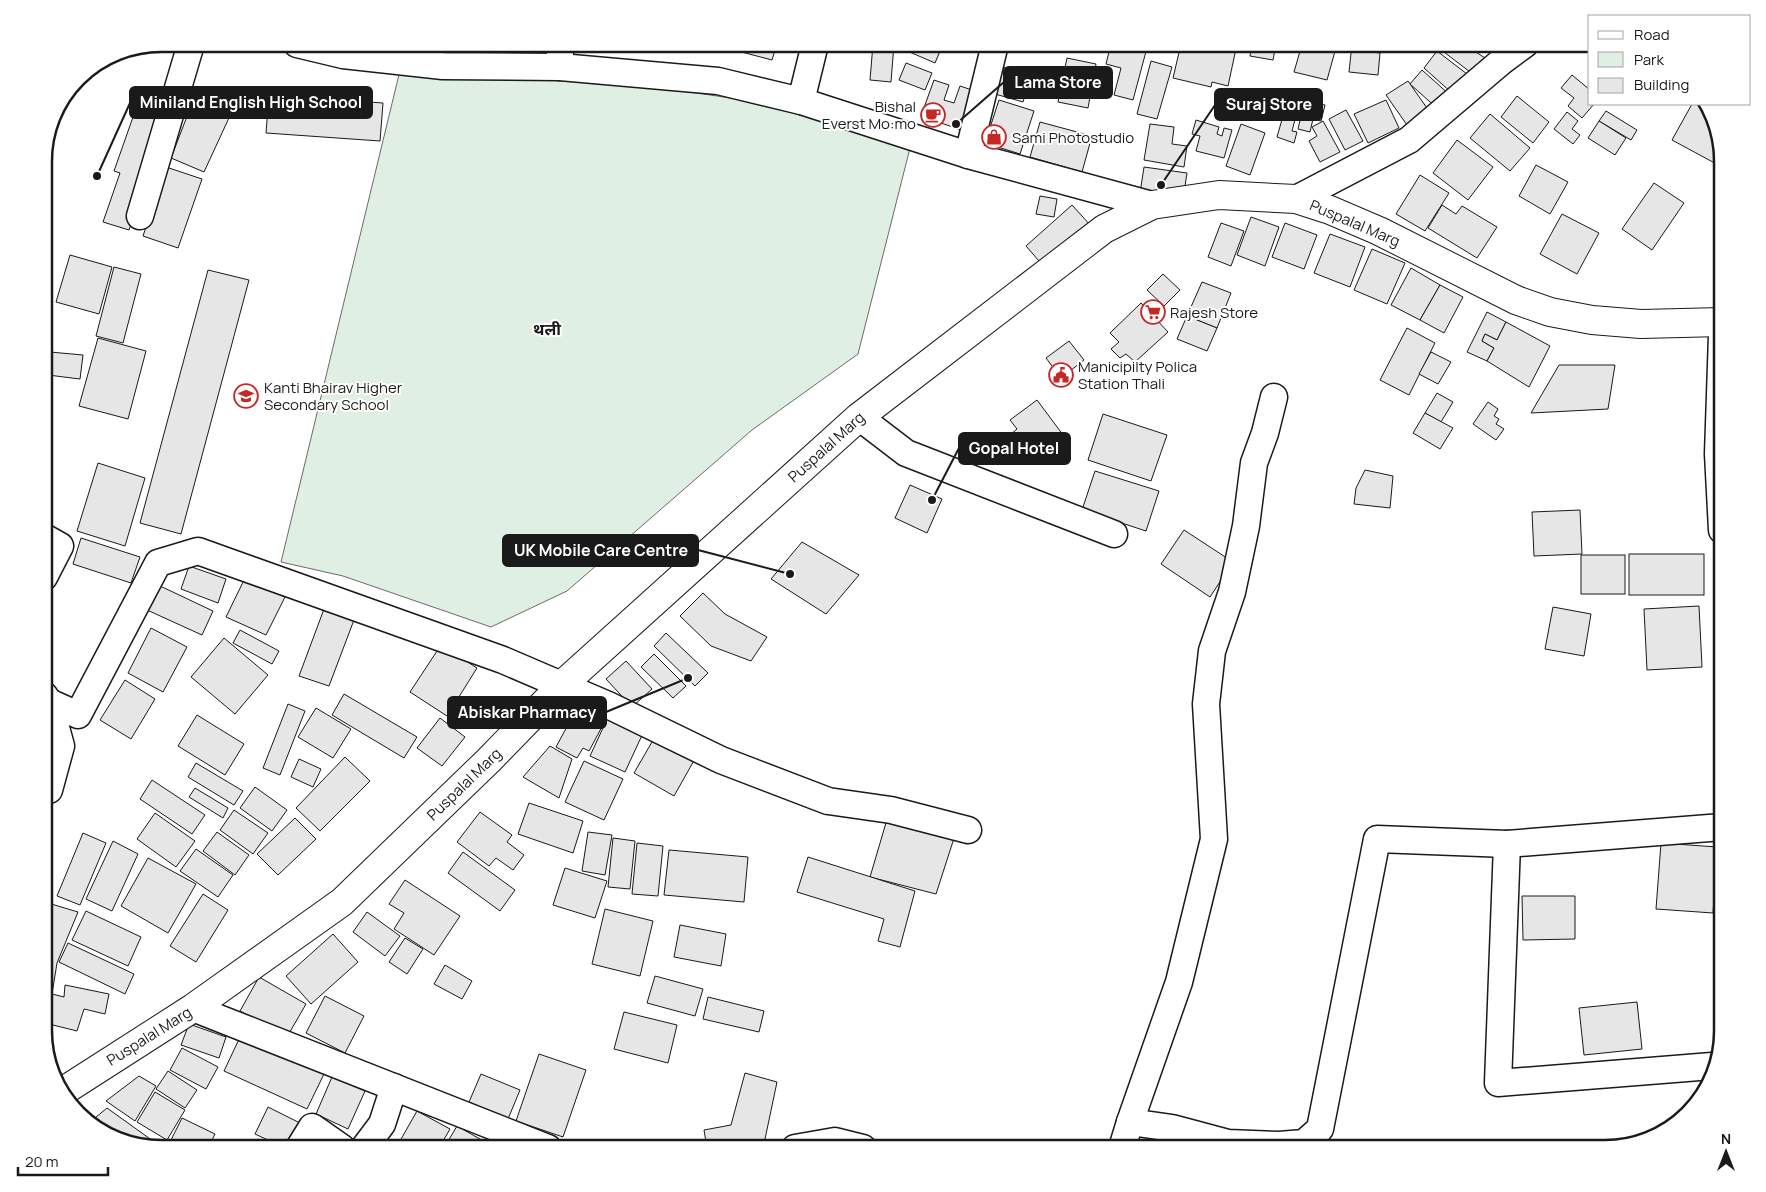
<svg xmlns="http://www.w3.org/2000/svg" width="1766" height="1192" font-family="Manrope,'Noto Sans Devanagari',sans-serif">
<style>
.green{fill:#e0efe3;stroke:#6a6a6a}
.building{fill:#e6e6e6;stroke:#1a1a1a}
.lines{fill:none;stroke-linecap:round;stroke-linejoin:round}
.minor-casing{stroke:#1a1a1a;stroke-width:29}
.primary-casing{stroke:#1a1a1a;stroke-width:30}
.minor{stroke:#fff;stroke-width:26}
.primary{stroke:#fff;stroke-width:28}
.labels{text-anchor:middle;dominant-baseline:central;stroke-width:4;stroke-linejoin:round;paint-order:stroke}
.poi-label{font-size:15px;fill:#1a1a1a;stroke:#fff;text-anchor:start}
.street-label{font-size:15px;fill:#1a1a1a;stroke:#fff}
.neighbourhood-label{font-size:16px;font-weight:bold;fill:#1a1a1a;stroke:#fff}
.rim{fill:none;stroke:#1a1a1a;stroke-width:2.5}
.leader{fill:none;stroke:#1a1a1a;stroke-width:2}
.callout-dot{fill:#1a1a1a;stroke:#fff;stroke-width:2}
.callout{fill:#1a1a1a;stroke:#1a1a1a;stroke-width:2}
.callout-label{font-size:16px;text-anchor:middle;font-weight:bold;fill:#fff}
</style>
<rect width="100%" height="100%" fill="#fff"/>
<!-- green -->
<path class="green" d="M403,58L596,78L784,106L910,148L858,354L752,430L567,591L491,627L343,576L281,562Z"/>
<!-- building -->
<g class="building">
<path d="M514,44H530L529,47Z"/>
<path d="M732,44H777L772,60L730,49Z"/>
<path d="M873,44H894L891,82L870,80Z"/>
<path d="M899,44H943L935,63L898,47Z"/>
<path d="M1111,44L1121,47L1122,44H1148L1133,100L1114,95L1121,68L1106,64Z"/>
<path d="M1181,44H1237L1228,86L1212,82L1211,87L1173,78Z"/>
<path d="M1252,44H1276L1273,60L1250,56Z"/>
<path d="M1302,44H1337L1327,80L1294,72Z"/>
<path d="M1352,44H1373L1372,52L1380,53L1378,75L1349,72Z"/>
<path d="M1444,44H1464L1485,58L1474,75L1440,49Z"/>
<path d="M1437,51L1467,74L1452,93L1424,68Z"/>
<path d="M1067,58L1096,64L1088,108L1058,102Z"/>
<path d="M1151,61L1172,67L1157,119L1137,114Z"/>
<path d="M906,63L932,73L925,90L899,80Z"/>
<path d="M995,65L1042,78L1038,92L1027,89L1023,102L988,92Z"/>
<path d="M1422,70L1451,96L1439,110L1410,84Z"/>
<path d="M1572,75L1590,90L1588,93L1590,95V104H1594L1582,118L1568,106L1574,98L1561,88Z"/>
<path d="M934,80L949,85L944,100L954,103L960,86L978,92L964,131L921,116Z"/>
<path d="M1408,81L1429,111L1407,125L1386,95Z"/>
<path d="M196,93L234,107L204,172L171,158Z"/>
<path d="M1306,94L1318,97L1316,103L1325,105L1321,121L1313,119L1310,132L1298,129Z"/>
<path d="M269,95L383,103L380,141L266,133Z"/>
<path d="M1517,96L1549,122L1533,143L1501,117Z"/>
<path d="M139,100L170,110L129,230L103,222L120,173L114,171Z"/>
<path d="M999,100L1034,111L1020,154L985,143Z"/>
<path d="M1386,100L1399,128L1368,143L1354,114Z"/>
<path d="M1692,104H1707L1722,161V167L1672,140Z"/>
<path d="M58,108L49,141H47L53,116Z"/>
<path d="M1285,109L1297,112L1292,131L1297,132L1294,143L1277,137Z"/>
<path d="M1346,110L1363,141L1345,150L1329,119Z"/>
<path d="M1606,111L1637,130L1631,140L1599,121Z"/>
<path d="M1567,112L1578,121L1572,129L1580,135L1573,144L1554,129Z"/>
<path d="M1490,114L1530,148L1510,171L1470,138Z"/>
<path d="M1196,120L1219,127L1217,134L1222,136L1224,128L1232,130L1224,158L1196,151L1200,136L1192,134Z"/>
<path d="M1323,121L1340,152L1320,162L1309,141L1317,136L1312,127Z"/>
<path d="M1599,121L1626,138L1615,155L1588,138Z"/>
<path d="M1040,122L1092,136L1082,172L1030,157Z"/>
<path d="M1150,124L1174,127L1172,144L1187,146L1184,167L1144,160Z"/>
<path d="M1241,124L1265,133L1250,175L1226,166Z"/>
<path d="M1457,140L1493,167L1468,200L1433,173Z"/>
<path d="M1536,165L1568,182L1550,214L1519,196Z"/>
<path d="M166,167L202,179L178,248L143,236Z"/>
<path d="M1144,167L1187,173L1183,199L1140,193Z"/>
<path d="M1420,175L1449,193L1425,231L1396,214Z"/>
<path d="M1654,183L1684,203L1652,250L1622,229Z"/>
<path d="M1040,196L1057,199L1054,217L1036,214Z"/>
<path d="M1072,205L1092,227L1046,269L1026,246Z"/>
<path d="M1442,205L1456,214L1462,206L1497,227L1477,258L1428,228Z"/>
<path d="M1562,214L1599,233L1577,274L1540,254Z"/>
<path d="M1251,217L1279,227L1265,266L1237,255Z"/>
<path d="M1221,223L1244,231L1231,266L1208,257Z"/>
<path d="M1285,223L1317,235L1304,269L1272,257Z"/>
<path d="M1330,234L1365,247L1350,287L1314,273Z"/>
<path d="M1372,249L1405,263L1387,304L1354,290Z"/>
<path d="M70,255L112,267L99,314L56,302Z"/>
<path d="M114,267L141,274L123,343L96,336Z"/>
<path d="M1411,268L1440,285L1420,320L1391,305Z"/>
<path d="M208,270L249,280L181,534L140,523Z"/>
<path d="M1163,274L1180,290L1164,306L1147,290Z"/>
<path d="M1202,282L1231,293L1217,328L1187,316Z"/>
<path d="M1440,285L1463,297L1444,333L1420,320Z"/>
<path d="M1141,303L1168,332L1135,362L1126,354L1120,358L1111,349L1119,342L1110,333Z"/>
<path d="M1487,312L1506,322L1497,340L1485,334L1482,341L1494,348L1487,361L1467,352Z"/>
<path d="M1187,316L1217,328L1207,351L1177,339Z"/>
<path d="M1506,322L1550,346L1529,387L1487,361L1494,348L1482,341L1485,334L1497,340Z"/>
<path d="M1407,328L1435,343L1409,395L1380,380Z"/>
<path d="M98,338L146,351L128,419L79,406Z"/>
<path d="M1069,341L1084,360L1061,378L1046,358Z"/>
<path d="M50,352L83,355L80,379L48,375Z"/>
<path d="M1431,352L1451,362L1438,384L1419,374Z"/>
<path d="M1559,365H1615L1608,409L1531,413Z"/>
<path d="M1437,393L1453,402L1441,422L1425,413Z"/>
<path d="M1037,400L1066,439L1035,464L1011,434L1017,429L1010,420Z"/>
<path d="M1488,402L1498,409L1494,416L1499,419L1496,424L1504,429L1496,440L1473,424Z"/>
<path d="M1425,413L1453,428L1440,449L1413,433Z"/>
<path d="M1103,414L1167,435L1151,481L1088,460Z"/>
<path d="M98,463L145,478L125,546L77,531Z"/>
<path d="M1365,470L1393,476L1390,508L1354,504L1356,488Z"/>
<path d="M1095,471L1159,491L1146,531L1082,510Z"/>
<path d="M910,485L942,499L927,533L895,518Z"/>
<path d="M1580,510L1582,554L1534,556L1532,512Z"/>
<path d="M1184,530L1233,562L1210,597L1161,564Z"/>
<path d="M81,538L140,557L131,583L73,564Z"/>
<path d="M802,542L859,575L826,614L771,579Z"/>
<rect x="1629" y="554" width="75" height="41"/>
<rect x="1581" y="555" width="44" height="39"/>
<path d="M189,566L226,579L218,603L181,589Z"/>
<path d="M245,578L285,597L266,635L226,617Z"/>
<path d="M158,585L213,611L202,635L147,610Z"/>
<path d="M703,593L725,614L767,637L751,661L711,646L680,616Z"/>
<path d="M327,601L357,612L329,686L299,676Z"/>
<path d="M1699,606L1702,667L1647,670L1644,609Z"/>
<path d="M1553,607L1591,614L1584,656L1545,649Z"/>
<path d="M151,628L187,647L163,692L128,673Z"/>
<path d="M240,630L279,651L272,664L233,643Z"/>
<path d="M666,633L708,673L695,686L654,646Z"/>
<path d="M224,638L268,675L235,714L191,677Z"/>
<path d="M441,645L477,668L447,716L410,692Z"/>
<path d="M654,654L686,686L673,698L641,667Z"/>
<path d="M626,661L652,689L632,707L606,679Z"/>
<path d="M125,680L155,699L131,739L100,720Z"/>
<path d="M344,694L417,737L404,758L332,715Z"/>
<path d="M288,704L305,711L280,775L263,768Z"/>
<path d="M316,708L351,729L333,758L298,737Z"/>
<path d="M576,710L603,725L589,751L583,748L577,758L556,747Z"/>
<path d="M197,715L244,744L225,775L178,746Z"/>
<path d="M609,715L644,731L625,772L590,756Z"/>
<path d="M440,718L465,737L442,766L417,748Z"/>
<path d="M656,735L696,757L674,796L634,773Z"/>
<path d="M550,746L572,759L559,798L523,777Z"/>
<path d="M345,757L370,781L320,831L296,808Z"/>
<path d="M299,759L321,769L313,787L291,777Z"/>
<path d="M584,761L623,779L604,820L565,802Z"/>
<path d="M196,763L243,791L234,805L188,777Z"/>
<path d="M152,780L205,815L192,834L140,799Z"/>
<path d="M255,787L287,810L272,831L240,808Z"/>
<path d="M195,788L228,808L223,818L189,797Z"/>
<path d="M529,803L583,821L573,853L518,834Z"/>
<path d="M234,810L268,833L253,854L220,830Z"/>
<path d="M480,812L512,835L507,842L524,855L513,870L496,858L489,866L457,842Z"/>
<path d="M155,813L195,841L176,867L137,839Z"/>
<path d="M888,816L956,832L936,894L870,877Z"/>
<path d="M295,818L316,839L278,875L257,854Z"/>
<path d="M217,832L249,855L235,875L203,851Z"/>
<path d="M588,832L612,835L605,875L582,871Z"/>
<path d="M83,833L106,843L80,905L57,896Z"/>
<path d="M613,838L635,841L630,889L608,887Z"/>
<path d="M113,841L138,854L112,911L86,899Z"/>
<path d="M637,843L663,846L658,896L632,894Z"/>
<path d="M1661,843L1717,847L1713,913L1656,909Z"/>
<path d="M196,849L233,875L218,897L180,871Z"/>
<path d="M669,850L748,857L744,902L664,895Z"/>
<path d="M463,852L515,890L500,911L448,873Z"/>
<path d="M808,857L915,891L900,947L878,941L884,919L797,892Z"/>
<path d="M148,858L196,884L168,933L121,906Z"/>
<path d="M565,868L607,881L595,918L553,905Z"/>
<path d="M405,880L460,916L434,955L394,929L404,913L389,904Z"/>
<path d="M203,894L228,910L196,962L170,946Z"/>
<path d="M1522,896H1575V939L1523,940Z"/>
<path d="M48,903L78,912L57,963L52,994L64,997L65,985L109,994L105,1014L84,1009L77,1031L45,1023L44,1025V917Z"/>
<path d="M605,909L653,921L640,976L592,964Z"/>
<path d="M86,911L141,937L128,966L72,940Z"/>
<path d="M367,912L400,936L385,956L353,932Z"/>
<path d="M680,925L726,934L721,966L674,957Z"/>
<path d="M333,934L358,962L311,1004L286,976Z"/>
<path d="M405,938L423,949L407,974L389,962Z"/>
<path d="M68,943L134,974L125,994L59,962Z"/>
<path d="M445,965L472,981L462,999L434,984Z"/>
<path d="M655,976L703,989L695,1016L647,1003Z"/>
<path d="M259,977L306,1004L287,1037L240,1011Z"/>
<path d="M325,996L364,1016L345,1053L306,1033Z"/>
<path d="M708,997L764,1011L759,1032L703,1019Z"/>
<path d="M1637,1002L1642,1049L1584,1055L1579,1008Z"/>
<path d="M624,1012L677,1025L668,1063L614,1049Z"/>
<path d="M189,1024L226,1037L219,1058L181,1045Z"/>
<path d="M241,1035L324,1074L307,1109L224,1071Z"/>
<path d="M182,1048L218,1067L206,1089L170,1070Z"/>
<path d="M539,1054L586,1070L563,1137L516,1121Z"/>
<path d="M168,1071L197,1090L185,1108L156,1089Z"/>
<path d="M745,1073L777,1082L765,1139L754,1148H707L704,1130L731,1125Z"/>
<path d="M481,1074L520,1090L508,1119L469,1102Z"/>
<path d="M139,1076L156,1086L135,1121L106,1101Z"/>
<path d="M332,1077L365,1091L348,1129L316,1114Z"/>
<path d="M155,1092L185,1110L167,1140L137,1122Z"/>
<path d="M268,1107L304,1125L292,1148H285L255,1134Z"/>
<path d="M107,1108L160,1146L158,1147L96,1128L90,1122Z"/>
<path d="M417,1111L450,1129L439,1148H396Z"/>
<path d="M182,1118L215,1134L208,1148H172L168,1146Z"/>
<path d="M457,1126L494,1147L493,1148H444Z"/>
<path d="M258,1139L277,1148H254Z"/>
</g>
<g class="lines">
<!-- minor casing -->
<g class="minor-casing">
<g id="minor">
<path d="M297,44L343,55L443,66L560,67L718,81L801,101L968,155L1152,205"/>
<path d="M560,44V67"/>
<path d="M801,101L815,44"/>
<path d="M968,155L995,44"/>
<path d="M1296,199L1409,140L1502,61L1525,44"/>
<path d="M140,216L191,44"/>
<path d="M1722,335L1718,454L1722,530"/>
<path d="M859,417L906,453L1114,534"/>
<path d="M44,537L60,546L44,577"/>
<path d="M44,695L49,702L78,715L158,563L198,551L503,660L608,705L721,760L828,801L891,810L968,830"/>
<path d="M49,702L61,746L49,790"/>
<path d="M1507,844L1498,1083L1712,1066"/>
<path d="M193,1008L548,1148"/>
<path d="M1130,1122L1172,1128L1228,1143L1279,1145L1304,1143L1320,1129L1377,839L1507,844L1722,827"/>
<path d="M299,1148L312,1127L342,1148"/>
<path d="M364,1148L382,1124L394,1087"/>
<path d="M795,1148L835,1141L863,1148"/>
<path d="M1122,1148L1130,1122L1179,982L1214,839L1206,704L1212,651L1232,592L1246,526L1254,463L1265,433L1274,397"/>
</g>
</g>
<!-- primary casing -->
<g class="primary-casing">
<path id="primary" d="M62,1092L193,1008L342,902L488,761L562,685L859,417L1104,229L1152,205L1219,195L1296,199L1330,210L1379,231L1516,300L1550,312L1592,320L1641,324L1722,322"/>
</g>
<!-- minor -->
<use href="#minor" class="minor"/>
<!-- primary -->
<use href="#primary" class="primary"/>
</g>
<!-- icons -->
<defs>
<g id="cafe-ring" transform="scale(1.25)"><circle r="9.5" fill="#fff" stroke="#c62828" stroke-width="1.5"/><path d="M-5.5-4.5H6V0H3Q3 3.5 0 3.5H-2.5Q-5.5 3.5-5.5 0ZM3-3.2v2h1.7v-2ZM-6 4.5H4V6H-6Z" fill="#c62828"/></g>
<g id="shop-ring" transform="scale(1.25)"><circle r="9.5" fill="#fff" stroke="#c62828" stroke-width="1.5"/><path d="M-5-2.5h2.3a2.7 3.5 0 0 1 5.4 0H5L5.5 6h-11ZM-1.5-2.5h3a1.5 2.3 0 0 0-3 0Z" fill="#c62828"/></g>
<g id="supermarket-ring" transform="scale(1.25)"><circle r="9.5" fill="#fff" stroke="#c62828" stroke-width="1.5"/><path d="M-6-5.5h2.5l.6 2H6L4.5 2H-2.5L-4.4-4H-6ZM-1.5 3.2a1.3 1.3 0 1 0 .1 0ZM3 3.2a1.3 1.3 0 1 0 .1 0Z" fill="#c62828"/></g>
<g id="civic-ring" transform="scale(1.25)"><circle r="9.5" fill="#fff" stroke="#c62828" stroke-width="1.5"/><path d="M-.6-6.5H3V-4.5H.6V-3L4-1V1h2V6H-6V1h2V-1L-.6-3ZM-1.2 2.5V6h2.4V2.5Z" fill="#c62828"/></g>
<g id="school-ring" transform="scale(1.25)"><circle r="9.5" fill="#fff" stroke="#c62828" stroke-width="1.5"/><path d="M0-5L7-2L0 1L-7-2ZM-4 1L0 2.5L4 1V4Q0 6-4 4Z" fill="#c62828"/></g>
</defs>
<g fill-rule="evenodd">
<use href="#cafe-ring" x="933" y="115"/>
<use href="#shop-ring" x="994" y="137"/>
<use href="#supermarket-ring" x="1153" y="312"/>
<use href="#civic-ring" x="1061" y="375"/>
<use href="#school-ring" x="246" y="396"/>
</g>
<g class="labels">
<!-- poi labels -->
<g class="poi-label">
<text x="916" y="106" text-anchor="end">Bishal<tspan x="916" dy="17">Everst Mo:mo</tspan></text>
<text x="1012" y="137">Sami Photostudio</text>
<text x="1170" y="312">Rajesh Store</text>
<text x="1078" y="366">Manicipilty Polica<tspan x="1078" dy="17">Station Thali</tspan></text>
<text x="264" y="387">Kanti Bhairav Higher<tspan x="264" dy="17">Secondary School</tspan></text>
</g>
<!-- street labels -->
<g class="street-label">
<text transform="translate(1355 223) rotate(23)">Puspalal Marg</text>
<text transform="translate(826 447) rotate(-42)">Puspalal Marg</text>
<text transform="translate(464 784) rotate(-44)">Puspalal Marg</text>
<text transform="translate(149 1036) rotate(-32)">Puspalal Marg</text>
</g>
<!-- neighbourhood labels -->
<g class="neighbourhood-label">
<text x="547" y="329">थली</text>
</g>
</g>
<!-- crop -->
<path d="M0 0H1766V1192H0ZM161 52H1605A109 109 0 0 1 1714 161V1031A109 109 0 0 1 1605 1140H161A109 109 0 0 1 52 1031V161A109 109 0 0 1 161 52Z" fill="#fff" fill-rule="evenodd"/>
<path class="rim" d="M161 52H1605A109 109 0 0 1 1714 161V1031A109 109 0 0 1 1605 1140H161A109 109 0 0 1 52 1031V161A109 109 0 0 1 161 52Z"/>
<!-- callouts -->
<path class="leader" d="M956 124L1004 82M97 176L130 103M1161 185L1215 105M932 500L959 448M790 574L698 550M688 678L606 712"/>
<g class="callout-dot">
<circle cx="956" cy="124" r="5"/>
<circle cx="97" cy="176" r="5"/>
<circle cx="1161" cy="185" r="5"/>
<circle cx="932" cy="500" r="5"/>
<circle cx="790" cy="574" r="5"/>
<circle cx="688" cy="678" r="5"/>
</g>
<g class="callout">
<rect x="1004" y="67" width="108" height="31" rx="5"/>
<rect x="130" y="87" width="242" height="31" rx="5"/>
<rect x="1215" y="89" width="107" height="31" rx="5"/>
<rect x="959" y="433" width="111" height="31" rx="5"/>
<rect x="503" y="535" width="195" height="31" rx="5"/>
<rect x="448" y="697" width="158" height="31" rx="5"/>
</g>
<g class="callout-label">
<text x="1058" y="88">Lama Store</text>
<text x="251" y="108">Miniland English High School</text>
<text x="1269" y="110">Suraj Store</text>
<text x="1014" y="454">Gopal Hotel</text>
<text x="601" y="556">UK Mobile Care Centre</text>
<text x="527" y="718">Abiskar Pharmacy</text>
</g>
<!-- legend -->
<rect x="1588" y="15" width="162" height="90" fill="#ffffff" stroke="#a3a3a3"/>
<rect x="1598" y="31" width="25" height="8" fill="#ffffff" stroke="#a3a3a3"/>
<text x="1634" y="40" font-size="15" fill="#1a1a1a">Road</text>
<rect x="1598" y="52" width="25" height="15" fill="#e0efe3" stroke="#a3a3a3"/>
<text x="1634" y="65" font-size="15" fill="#1a1a1a">Park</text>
<rect x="1598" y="78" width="25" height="15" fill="#e6e6e6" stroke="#a3a3a3"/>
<text x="1634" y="90" font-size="15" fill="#1a1a1a">Building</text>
<!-- north arrow -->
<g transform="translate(1726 1152)" stroke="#ffffff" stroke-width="4" paint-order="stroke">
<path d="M0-4L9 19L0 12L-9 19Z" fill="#1a1a1a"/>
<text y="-8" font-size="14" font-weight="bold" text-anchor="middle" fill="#1a1a1a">N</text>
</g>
<!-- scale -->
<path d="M18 1167v8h90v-8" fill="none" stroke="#1a1a1a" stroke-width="2.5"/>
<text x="25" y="1167" font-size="15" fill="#1a1a1a" stroke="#ffffff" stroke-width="4" paint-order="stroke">20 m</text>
</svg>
